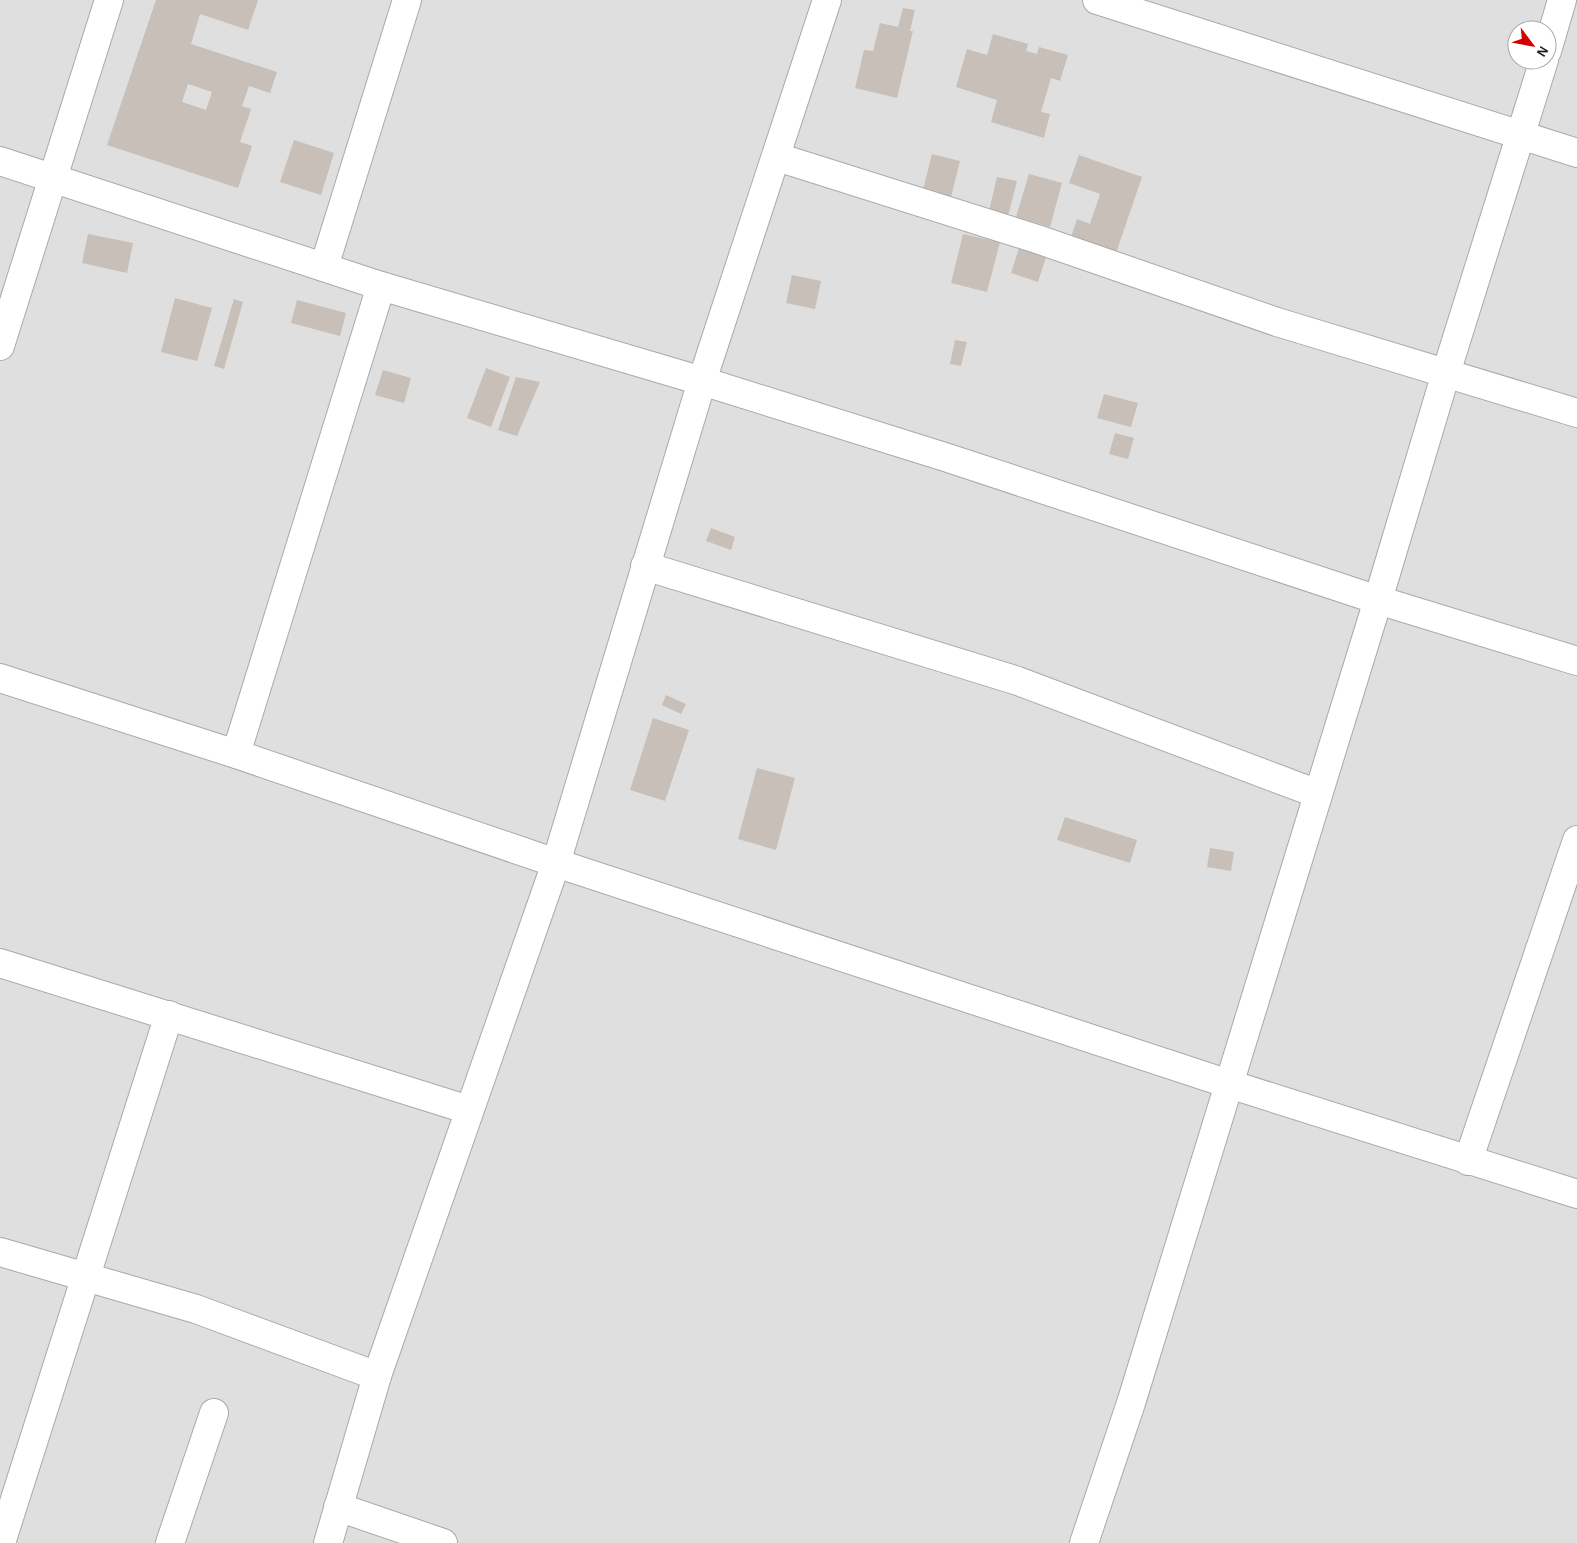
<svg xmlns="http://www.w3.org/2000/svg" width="1577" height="1543" font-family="'Alegreya Sans',sans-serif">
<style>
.residential{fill:#e0dfdf;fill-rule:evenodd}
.building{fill:#c7bfb8;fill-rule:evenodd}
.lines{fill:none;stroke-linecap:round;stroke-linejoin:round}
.minor-casing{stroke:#a9a9a9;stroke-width:30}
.minor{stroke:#fff;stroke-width:28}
</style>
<rect width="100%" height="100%" fill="#f2efe9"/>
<!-- residential -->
<path class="residential" d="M0,0H1577V1543H0ZM1517,30H1547V60H1517Z"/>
<!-- building -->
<g class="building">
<path d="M156,0H258L248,30L200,14L191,44L277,72L270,93L249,86L242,106L251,109L240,142L252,146L238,188L107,145ZM188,84L212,92L206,110L182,102Z"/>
<path d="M903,8L915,10L910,31H913L897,98L855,88L864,50L873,51L880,23L898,27Z"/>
<path d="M993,34L1028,44L1026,51L1037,54L1039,47L1068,55L1060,81L1051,78L1041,112L1050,114L1044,138L991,122L997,100L956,87L967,49L987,55Z"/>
<path d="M294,140L334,153L321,195L280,182Z"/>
<path d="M932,154L960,161L951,197L923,190Z"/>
<path d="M1079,155L1142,177L1115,256L1070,240L1077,219L1090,224L1100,194L1069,183Z"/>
<path d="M1029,174L1062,183L1050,227L1016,217Z"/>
<path d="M997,177L1017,181L1008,216L989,211Z"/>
<path d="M88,234L133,243L127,273L82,263Z"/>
<path d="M963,234L1000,242L987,292L951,283Z"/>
<path d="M1019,248L1046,257L1038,282L1011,273Z"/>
<path d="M792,275L821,281L815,309L786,303Z"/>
<path d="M175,298L212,308L197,361L161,352Z"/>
<path d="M234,299L243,302L224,369L214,366Z"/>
<path d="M297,300L346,313L340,336L291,323Z"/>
<path d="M955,340L967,342L961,366L950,364Z"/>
<path d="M486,368L510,377L491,427L467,418Z"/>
<path d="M383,370L411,378L404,403L375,395Z"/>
<path d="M516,377L540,382L517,436L498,430Z"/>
<path d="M1104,394L1138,403L1131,427L1097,418Z"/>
<path d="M1115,433L1134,438L1128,459L1109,454Z"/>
<path d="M711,528L735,537L731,550L706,541Z"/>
<path d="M666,695L686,704L681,714L662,705Z"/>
<path d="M653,718L689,730L665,801L630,790Z"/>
<path d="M757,768L795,778L776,850L738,839Z"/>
<path d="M1065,817L1137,840L1130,863L1057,840Z"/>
<path d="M1210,848L1234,852L1231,871L1207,867Z"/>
</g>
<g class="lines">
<!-- minor casing -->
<g class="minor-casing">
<g id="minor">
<path d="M1097,0L1577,153"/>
<path d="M1547,51L1562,0"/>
<path d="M777,157L1037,239L1277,322L1577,413"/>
<path d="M0,161L381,286L702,381L945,457L1378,600L1577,661"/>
<path d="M324,267L407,0"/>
<path d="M0,346L109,0"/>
<path d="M645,566L1018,681L1318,794"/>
<path d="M0,678L236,754L556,863L1229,1084L1577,1194"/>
<path d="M236,754L381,286"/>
<path d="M0,963L469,1110"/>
<path d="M1468,1161L1577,840"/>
<path d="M0,1252L196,1309L377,1376"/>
<path d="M338,1507L443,1543"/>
<path d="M1,1543L169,1015"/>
<path d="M170,1543L214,1413"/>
<path d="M328,1543L377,1376L556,863L702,381L827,0"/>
<path d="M1084,1543L1131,1403L1378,600L1446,373L1544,60"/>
</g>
</g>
<!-- minor -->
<use href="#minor" class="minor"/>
</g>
<!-- north arrow -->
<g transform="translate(1532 45) rotate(122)"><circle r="24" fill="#ffffff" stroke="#a7a7a7"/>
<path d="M0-4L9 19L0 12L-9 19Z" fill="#d40000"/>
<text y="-8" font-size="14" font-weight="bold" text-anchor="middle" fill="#222222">N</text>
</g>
</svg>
